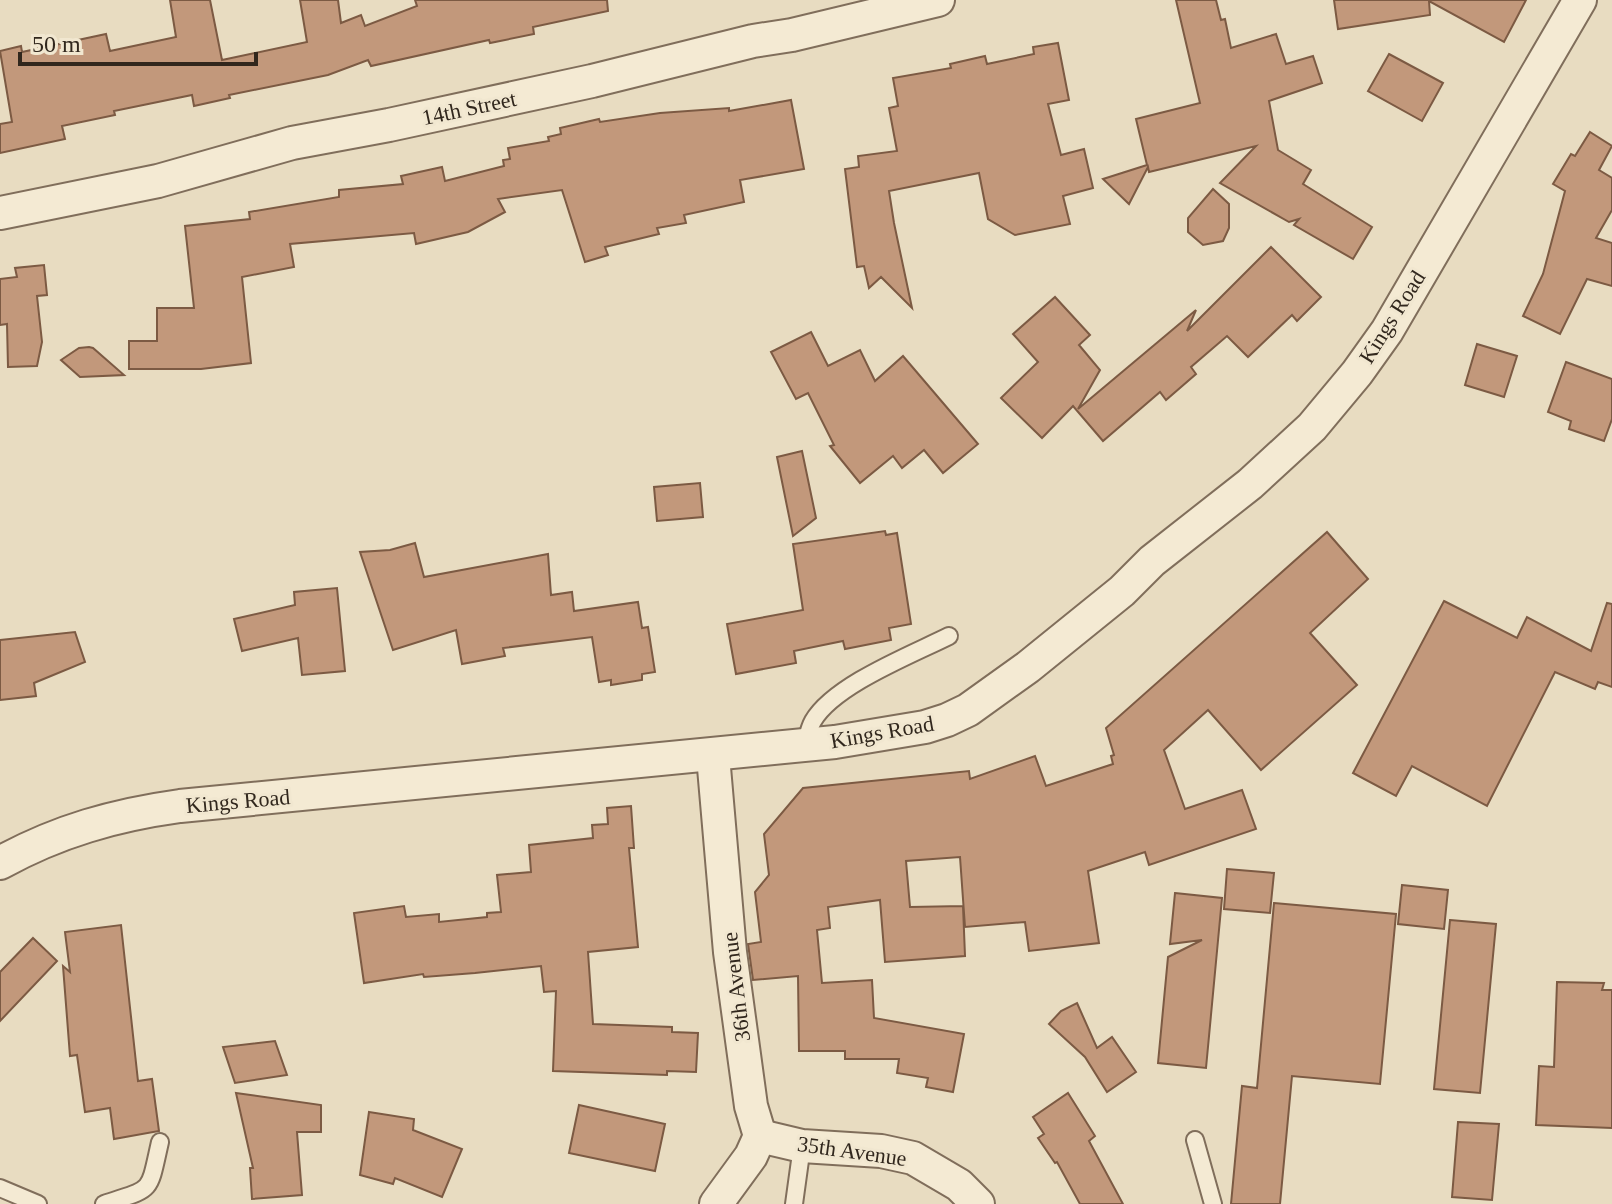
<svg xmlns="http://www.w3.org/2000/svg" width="1612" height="1204" font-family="Georgia,serif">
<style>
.building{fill:#c2987b;stroke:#7c5a43;stroke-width:2}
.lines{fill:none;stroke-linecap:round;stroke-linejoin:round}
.lane-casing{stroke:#806e5b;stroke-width:20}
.street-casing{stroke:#806e5b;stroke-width:36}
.lane{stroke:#f4ead3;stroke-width:16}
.street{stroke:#f4ead3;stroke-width:32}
.labels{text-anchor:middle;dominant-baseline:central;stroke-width:6;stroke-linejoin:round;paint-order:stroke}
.street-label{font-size:22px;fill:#31271d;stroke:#f1e7d0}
</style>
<rect width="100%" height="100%" fill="#e8dcc1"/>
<!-- building -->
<g class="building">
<path d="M170,0H210L222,60L307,42L300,0H338L341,23L361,15L365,26L417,6L415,0H607L608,11L533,27L534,34L490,43L489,40L371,66L368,60L328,75L229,95L230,98L194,106L192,95L114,111L115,115L62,126L65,139L0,153V124L12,122L0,51L21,46L22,52L106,34L110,51L176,37Z"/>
<path d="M1176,0H1216L1221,20L1225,19L1231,48L1276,34L1286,64L1313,56L1322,83L1269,101L1278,150L1311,170L1303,184L1372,227L1353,259L1294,225L1299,219L1289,222L1220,183L1256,146L1149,172L1148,167L1129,204L1103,179L1147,165L1136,119L1200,103Z"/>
<path d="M1334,0H1526L1504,42L1429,1L1430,15L1338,29Z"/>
<path d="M1058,43L1069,100L1048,104L1061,155L1084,149L1093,188L1063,196L1070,224L1015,235L988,219L979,173L889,191L894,223L912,308L881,277L869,288L864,266L857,267L845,169L859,167L858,156L897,151L889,108L898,106L893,78L951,68L950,64L985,56L987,64L1034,54L1033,47Z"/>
<path d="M1389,54L1443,83L1422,121L1368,91Z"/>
<path d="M791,100L804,169L740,180L744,202L684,215L686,223L657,228L659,234L605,247L608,255L585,262L562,190L498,199L505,212L468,232L416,244L414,233L290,244L294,267L242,277L251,363L201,369H129V341H157V308H194L185,226L250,219L249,212L339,197V190L403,184L401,176L442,167L445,181L504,166L503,160L510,159L508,148L549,141L548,137L561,134L560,128L599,119L600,122L660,113L729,108V111Z"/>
<path d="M1590,132L1612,146L1599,170L1612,178V210L1596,238L1612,243V286L1587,279L1560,334L1523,316L1543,274L1565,191L1553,184L1571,154L1575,156Z"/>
<path d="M1213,189L1229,204V228L1223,241L1203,245L1188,232V218Z"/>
<path d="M1271,247L1321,297L1297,321L1292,315L1248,357L1227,336L1191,367L1196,374L1166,400L1160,392L1103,441L1073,406L1042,438L1001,398L1038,362L1013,334L1055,297L1090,335L1079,345L1100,370L1078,409L1196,310L1187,331Z"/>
<path d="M44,265L47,295L37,296L42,342L37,366L8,367L7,324L0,325V279L17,277L15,268Z"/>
<path d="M811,332L828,366L860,350L875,381L903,356L978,444L943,473L924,450L902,468L893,456L860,483L830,446L834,445L808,393L796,399L771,352Z"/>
<path d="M1477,344L1517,356L1504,397L1465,385Z"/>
<path d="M89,347L93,348L124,375L80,377L61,360L79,348Z"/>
<path d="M1566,362L1612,379V419L1604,441L1569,429L1571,421L1548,412Z"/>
<path d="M802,451L816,518L793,536L777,457Z"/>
<path d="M700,483L703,517L657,521L654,487Z"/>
<path d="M885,531L886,535L897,533L911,624L889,628L891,640L845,649L843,641L794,651L796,663L736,674L727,624L803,610L793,544Z"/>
<path d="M1327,532L1368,579L1310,633L1357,685L1261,770L1208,710L1164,750L1185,809L1242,790L1256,829L1149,865L1145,852L1088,871L1099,943L1029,951L1025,922L965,927L960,857L906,861L910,907L963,906L965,956L885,962L880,900L828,907L830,928L817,930L822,983L872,980L874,1018L964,1034L953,1092L926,1087L928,1078L897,1073L899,1059H845V1051H799L798,976L753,980L748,944L761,942L755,892L769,875L764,834L803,788L969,771L970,779L1035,756L1046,786L1113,764L1111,756L1114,755L1106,728Z"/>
<path d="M415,543L424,577L548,554L551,595L572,592L574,611L638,602L642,628L648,627L655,672L642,674V680L611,685V680L599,682L592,637L503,648L505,656L462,664L456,630L393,650L360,552L390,550Z"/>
<path d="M337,588L345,671L302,675L298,638L242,651L234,619L295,605L294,592Z"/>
<path d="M1444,601L1517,638L1527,617L1591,651L1607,603L1612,604V687L1598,682L1595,689L1555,672L1487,806L1412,766L1396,796L1353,773Z"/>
<path d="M75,632L85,662L34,683L36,696L0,700V640Z"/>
<path d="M631,806L634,848H629L638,947L588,952L593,1024L672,1027V1032L698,1033L696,1072L667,1071V1075L553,1071L556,991L544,992L541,966L475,973L424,977L423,974L364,983L354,913L404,906L406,917L439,914V922L487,917V913L501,912L497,875L531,872L529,845L593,838L592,825L608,824L607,808Z"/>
<path d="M1227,869L1274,873L1270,913L1224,909Z"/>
<path d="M1402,885L1448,890L1444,929L1398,924Z"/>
<path d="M1175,893L1222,898L1206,1068L1158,1063L1168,957L1202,940L1170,944Z"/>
<path d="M1274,903L1396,914L1380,1084L1292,1076L1280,1204H1231L1242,1086L1257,1088Z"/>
<path d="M1450,920L1496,924L1480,1093L1434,1089Z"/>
<path d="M121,925L138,1081L152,1079L159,1131L114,1139L110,1108L85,1112L77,1055L70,1056L63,966L70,972L65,932Z"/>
<path d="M33,938L57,961L0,1021V972Z"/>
<path d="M1557,982L1604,983L1602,990H1612V1128L1536,1125L1539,1066L1554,1067Z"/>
<path d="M1077,1003L1097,1048L1112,1037L1136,1072L1107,1092L1085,1057L1049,1024L1061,1011Z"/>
<path d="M275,1041L287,1075L235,1083L223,1047Z"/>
<path d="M236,1093L321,1105V1132H297L302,1195L252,1199L250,1168H253Z"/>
<path d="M1068,1093L1095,1136L1089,1141L1123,1204H1080L1057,1162L1055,1163L1038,1138L1044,1134L1033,1117Z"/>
<path d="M579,1105L665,1124L655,1171L569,1153Z"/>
<path d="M369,1112L414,1119L413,1130L462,1149L442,1197L395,1178L393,1184L360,1175Z"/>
<path d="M1458,1122L1499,1124L1492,1200L1452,1197Z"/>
</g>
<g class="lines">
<!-- lane casing -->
<g class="lane-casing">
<g id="lane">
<path d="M805,745C807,738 809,728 813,721C834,685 911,655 949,636"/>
<path d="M1195,1140L1213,1204"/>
<path d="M0,1188L38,1204"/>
<path d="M104,1204C154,1187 148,1195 160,1142"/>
<path d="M794,1204L802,1146"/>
</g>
</g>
<!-- street casing -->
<g class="street-casing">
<g id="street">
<path d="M0,213L158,181L292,143L389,125L592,81L753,41L792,35L938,0"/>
<path d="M713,756L730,952L751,1106L760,1136L751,1156L716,1204"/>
<path d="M0,863C58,831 115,815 180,806L835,742L925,727L947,720L968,710L1028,667L1122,591L1152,561L1250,484L1312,427L1357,373L1387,331L1580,0"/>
<path d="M760,1136L802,1146L881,1151L913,1158L959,1185L978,1204"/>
</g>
</g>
<!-- lane -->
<use href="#lane" class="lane"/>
<!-- street -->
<use href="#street" class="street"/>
</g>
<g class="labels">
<!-- street labels -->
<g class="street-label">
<text transform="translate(469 108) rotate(-12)">14th Street</text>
<text transform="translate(1392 317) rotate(-58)">Kings Road</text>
<text transform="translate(882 732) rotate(-10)">Kings Road</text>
<text transform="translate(238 801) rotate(-5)">Kings Road</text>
<text transform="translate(736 987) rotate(-97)">36th Avenue</text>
<text transform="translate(852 1151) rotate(8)">35th Avenue</text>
</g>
</g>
<!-- scale -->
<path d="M20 52v12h236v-12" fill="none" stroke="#31271d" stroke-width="4"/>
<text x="32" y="52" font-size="24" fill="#31271d" stroke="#f1e7d0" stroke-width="6" paint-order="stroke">50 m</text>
</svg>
